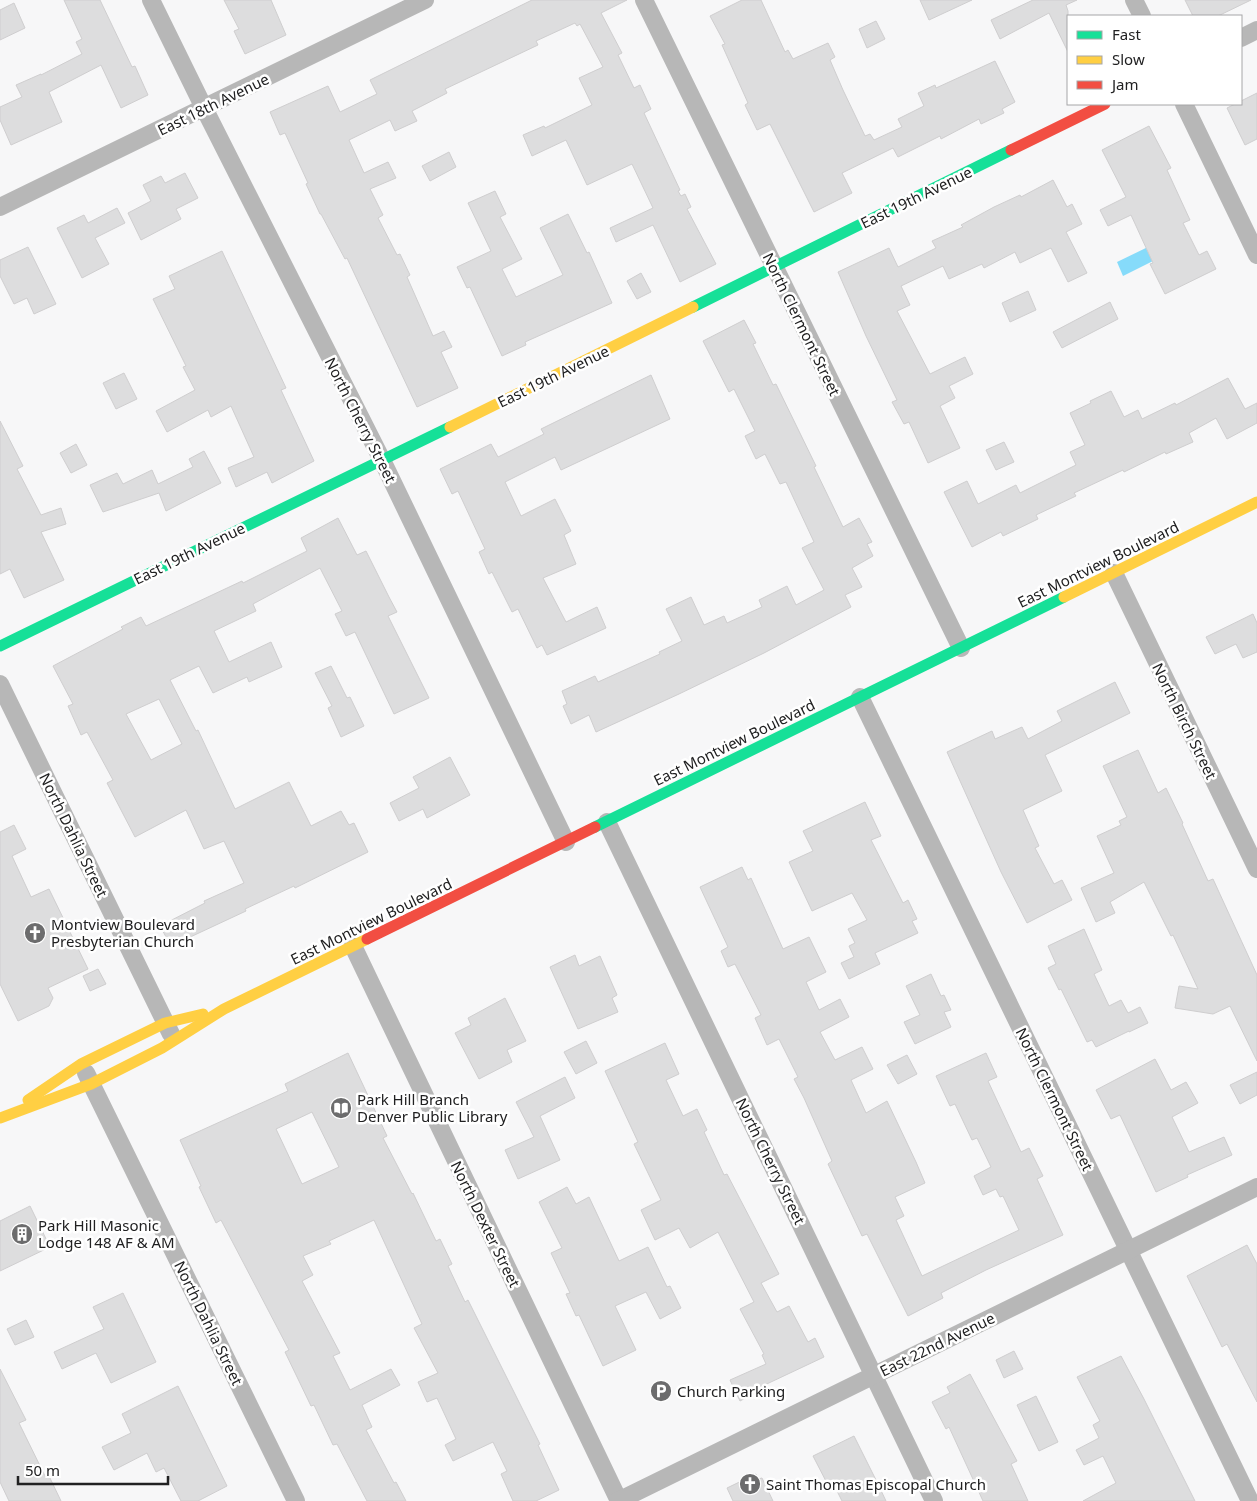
<svg xmlns="http://www.w3.org/2000/svg" width="1257" height="1501" font-family="'Noto Sans',sans-serif">
<style>
.water{fill:#86dbfa}
.building{fill:#ddddde;stroke:#cfcecf;fill-rule:evenodd}
.lines{fill:none;stroke-linecap:round;stroke-linejoin:round}
.street{stroke:#b7b7b7;stroke-width:18}
.fast{stroke:#16e098;stroke-width:11}
.slow{stroke:#ffcf43;stroke-width:11}
.jam{stroke:#f24e42;stroke-width:11}
.labels{text-anchor:middle;dominant-baseline:central;stroke-width:5;stroke-linejoin:round;paint-order:stroke}
.street-label{font-size:15px;fill:#212122;stroke:#fff}
.poi-label{font-size:15px;fill:#212122;stroke:#fff;text-anchor:start}
</style>
<rect width="100%" height="100%" fill="#f7f7f8"/>
<!-- water -->
<path class="water" d="M1150,246L1157,259L1123,276L1117,262Z"/>
<!-- building -->
<g class="building">
<path d="M64,0H100L132,67L135,66L148,95L121,108L101,65L49,92L62,122L11,145L0,120V107L22,97L16,85L41,74V75L82,54L76,42L82,39Z"/>
<path d="M224,0H271L286,35L245,54L234,31L239,29Z"/>
<path d="M532,0H627L601,13L622,53L618,55L634,88L640,85L651,109L644,113L680,190L678,191L681,196L685,194L691,207L687,209L716,264L680,282L653,225L616,242L610,228L653,208L632,164L587,185L566,140L532,156L523,135L544,126L545,128L592,105L579,78L603,67L580,24L577,26L575,23L536,41L538,45L445,89L447,93L412,111L417,121L395,131L390,120L349,140L364,173L388,162L396,178L370,189L383,215L378,218L397,255L400,254L410,275L407,277L433,336L444,331L452,347L441,352L458,388L417,407L347,258L345,259L321,214H320L306,184L308,183L285,133L280,135L270,112L328,86L340,112L377,94L370,80Z"/>
<path d="M742,0H761L785,52L788,50L793,59L828,43L835,57L830,60L843,90L865,136L870,134L874,140L902,127L898,119L924,106L918,93L935,85L936,88L995,61L1015,102L1002,109L1004,113L981,124L979,119L941,139L940,136L898,157L893,148L842,173L852,193L814,212L770,124L757,130L745,105L748,103L722,45L725,44L710,16Z"/>
<path d="M920,0H972L929,20Z"/>
<path d="M1033,0H1077L1066,5L1068,11V52L1049,13L1000,39L991,20Z"/>
<path d="M1185,0H1251L1218,16H1193Z"/>
<path d="M14,3L25,28L0,40V10Z"/>
<path d="M876,21L885,39L867,48L859,29Z"/>
<path d="M1257,93V139L1245,145L1227,108L1235,104H1241V101Z"/>
<path d="M1149,126L1171,168L1167,170L1190,220L1183,223L1199,255L1207,251L1216,269L1165,294L1150,264L1153,263L1131,215L1108,226L1100,210L1126,197L1102,150Z"/>
<path d="M449,152L456,167L430,181L422,166Z"/>
<path d="M185,173L198,198L176,209L181,219L141,240L128,213L151,201L143,185L161,176L165,183Z"/>
<path d="M1053,180L1067,207L1072,204L1082,224L1066,232L1087,273L1068,282L1051,248L1020,263L1015,252L984,268L982,264L949,279L943,266L901,286L910,305L897,311L930,374L965,357L973,374L949,386L955,398L940,406L960,448L928,463L909,422L904,424L892,402L897,400L866,336L838,272L889,248L898,267L936,248L932,241L963,227L961,225L994,207L1020,195L1021,197Z"/>
<path d="M495,191L506,214L500,217L522,259L502,269L516,297L563,275L540,228L568,214L587,253L589,252L612,303L525,342L526,345L502,356L470,287L467,288L457,267L491,251L468,203Z"/>
<path d="M117,208L125,223L95,238L109,264L82,278L57,228L84,215L88,223Z"/>
<path d="M28,247L56,304L34,314L27,298L14,304L0,276V260Z"/>
<path d="M222,251L286,388L281,390L314,461L272,483L267,472L236,487L228,468L254,457L231,406L211,417L208,410L167,432L156,411L195,390L183,367L186,366L153,299L175,289L169,276Z"/>
<path d="M641,273L651,292L637,299L627,281Z"/>
<path d="M1028,291L1036,310L1010,322L1002,303Z"/>
<path d="M1110,302L1118,319L1062,348L1053,332Z"/>
<path d="M744,320L756,343L753,344L773,385L776,384L816,466L814,467L843,527L859,518L872,542L867,544L873,556L852,568L862,587L845,595L851,607L764,653L679,694L596,732L589,715L571,724L563,706L567,704L562,691L595,676L598,682L660,654L659,652L682,641L666,609L691,597L704,625L724,616L727,623L762,607L759,600L787,586L796,605L824,590L802,548L814,542L786,482L780,484L765,454L756,459L745,436L755,431L734,389L729,392L703,341Z"/>
<path d="M124,373L137,399L116,409L103,383Z"/>
<path d="M651,375L670,419L561,470L555,457L505,482L521,516L555,499L571,531L564,535L576,564L543,578L566,622L597,607L606,628L547,655L542,645L537,648L518,609L512,612L492,572L489,574L479,552L485,549L458,491L452,494L440,469L491,444L498,457L544,434L541,429Z"/>
<path d="M1228,378L1245,409L1257,403V423L1227,439L1216,418L1189,433L1193,442L1166,454L1165,452L1124,472L1123,470L1074,493L1076,496L1036,515L1038,519L1003,536L1001,532L972,547L944,492L967,481L978,504L1016,485L1020,493L1076,465L1070,452L1085,445L1070,413L1091,403L1090,401L1111,391L1124,417L1138,410L1142,419L1175,403L1176,405Z"/>
<path d="M0,421L23,466L17,469L41,515L61,508L66,524L41,532L64,580L24,598L10,569L0,574Z"/>
<path d="M1004,442L1014,462L996,470L986,450Z"/>
<path d="M76,444L87,465L71,473L60,453Z"/>
<path d="M204,451L221,483L166,511L159,493L103,512L90,485L117,473L123,484L152,470L158,484L193,467L189,459Z"/>
<path d="M338,518L357,555L366,551L389,597L397,612L388,616L429,698L394,714L355,632L346,636L335,614L342,611L320,568L253,604L256,611L214,631L229,662L271,642L282,667L249,682L247,677L213,693L199,666L170,680L196,731L198,730L235,809L289,782L311,826L341,811L349,825L354,823L368,852L295,888L294,886L245,909L246,911L171,946L160,926L205,903L204,901L244,883L224,841L204,849L186,810L135,837L107,783L113,780L87,732L81,735L68,706L73,704L53,666L123,629L121,627L141,617L146,626L242,581L243,583L307,551L301,538ZM159,699L182,744L151,760L126,714Z"/>
<path d="M1253,614L1257,623V652L1243,658L1236,644L1215,654L1206,637Z"/>
<path d="M331,666L347,698L350,697L364,726L341,737L328,708L332,706L315,673Z"/>
<path d="M1115,682L1130,713L1045,755L1062,791L1023,810L1039,846L1035,848L1054,884L1062,880L1072,900L1027,923L1001,872L947,752L992,731L995,739L1022,727L1028,739L1062,721L1057,711Z"/>
<path d="M1138,750L1158,793L1166,788L1183,823L1182,824L1208,881L1213,879L1257,975V1061L1230,1006L1213,1014L1175,1008L1179,986L1198,989L1173,935L1171,936L1144,882L1110,902L1115,913L1096,922L1081,888L1114,873L1097,836L1121,825L1119,821L1127,817L1103,766Z"/>
<path d="M450,757L470,795L427,818L423,809L399,821L390,803L419,788L413,777Z"/>
<path d="M865,802L881,836L871,840L903,903L908,900L917,919L912,921L918,933L875,953L880,964L849,979L841,963L854,957L849,946L855,943L848,929L867,920L852,893L812,911L789,862L813,851L803,831Z"/>
<path d="M14,825L26,849L12,856L31,897L49,889L88,969L48,988L53,998L49,1006L18,1021L0,984V832Z"/>
<path d="M742,867L748,880L751,878L783,949L809,937L826,972L806,982L819,1010L840,999L849,1017L820,1032L835,1060L862,1047L873,1069L851,1080L866,1113L887,1101L916,1162L925,1183L895,1197L904,1216L896,1220L922,1276L1019,1230L1003,1196L1000,1197L996,1189L983,1195L974,1176L991,1167L977,1138L972,1140L955,1104L950,1106L936,1076L986,1053L997,1077L988,1081L1021,1152L1029,1148L1043,1176L1037,1179L1063,1235L986,1270L941,1293L943,1298L908,1316L867,1234L862,1236L828,1164L832,1161L804,1098L794,1079L798,1077L779,1039L767,1045L755,1018L761,1015L735,964L728,967L721,951L728,947L700,887Z"/>
<path d="M1084,929L1102,970L1094,974L1109,1006L1121,1000L1128,1013L1140,1007L1148,1023L1129,1032V1031L1096,1047L1092,1040L1087,1042L1061,989L1059,990L1048,968L1056,964L1048,946Z"/>
<path d="M575,955L579,966L600,956L617,995L612,998L618,1012L578,1029L550,967Z"/>
<path d="M98,969L106,984L90,991L83,976Z"/>
<path d="M931,974L941,996L944,995L951,1010L944,1012L951,1027L915,1044L904,1022L920,1015L906,986Z"/>
<path d="M505,998L526,1041L507,1050L512,1062L479,1079L455,1033L471,1025L468,1018Z"/>
<path d="M586,1041L597,1063L576,1074L564,1052Z"/>
<path d="M665,1043L679,1074L666,1080L683,1116L697,1109L707,1130L704,1132L724,1175L727,1174L779,1274L761,1283L777,1312L789,1306L808,1342L815,1338L824,1357L754,1390L755,1393L740,1401L730,1380L766,1364L762,1355L764,1354L740,1309L754,1302L718,1232L690,1248L679,1228L655,1240L641,1210L661,1200L634,1144L638,1142L605,1071Z"/>
<path d="M348,1053L387,1136L383,1138L412,1194L413,1193L436,1241L440,1239L452,1264L448,1266L465,1302L468,1300L540,1444L538,1445L559,1490L536,1501H513L501,1474L507,1471L493,1442L453,1461L445,1445L456,1439L437,1398L427,1402L418,1382L438,1373L414,1328L422,1324L374,1220L329,1241L331,1244L303,1256L313,1275L302,1281L340,1353L333,1356L350,1390L391,1369L400,1385L362,1405L372,1427L366,1430L394,1483L396,1482L406,1501H367L337,1444L333,1445L314,1405L311,1406L285,1352L289,1350L221,1220L216,1223L199,1187L201,1186L180,1140L288,1091L285,1084ZM312,1112L339,1167L302,1184L276,1129Z"/>
<path d="M907,1055L917,1074L898,1084L887,1065Z"/>
<path d="M1155,1059L1171,1090L1186,1082L1198,1103L1172,1117L1189,1152L1224,1137L1232,1155L1187,1175L1188,1177L1156,1192L1120,1115L1111,1119L1096,1090Z"/>
<path d="M1257,1072V1095L1240,1104L1230,1085Z"/>
<path d="M565,1077L575,1098L540,1116L560,1160L518,1179L505,1150L534,1137L516,1102Z"/>
<path d="M567,1187L576,1204L589,1197L619,1261L648,1247L667,1287L670,1286L681,1308L660,1319L646,1292L615,1306L636,1350L603,1366L579,1315L576,1316L566,1294L570,1293L551,1253L562,1248L539,1202Z"/>
<path d="M30,1206L50,1247L0,1271V1221Z"/>
<path d="M1247,1245L1257,1264V1402L1227,1344L1222,1347L1187,1276Z"/>
<path d="M123,1293L156,1362L111,1383L96,1353L62,1369L54,1352L104,1329L93,1307Z"/>
<path d="M26,1320L34,1337L15,1345L7,1329Z"/>
<path d="M1014,1351L1023,1369L1004,1378L996,1360Z"/>
<path d="M1121,1356L1144,1399L1195,1501H1083L1116,1483L1103,1456L1084,1465L1076,1450L1099,1438L1093,1425L1100,1421L1077,1377Z"/>
<path d="M0,1369L26,1420L19,1423L46,1478L49,1476L61,1501H9L0,1482Z"/>
<path d="M970,1374L1017,1461L1011,1464L1028,1501H983L949,1427L946,1429L932,1402L950,1393L947,1387Z"/>
<path d="M178,1386L227,1486L198,1501H181L164,1468L156,1472L147,1453L114,1470L102,1447L131,1433L122,1414Z"/>
<path d="M1036,1396L1058,1442L1039,1451L1017,1405Z"/>
<path d="M854,1436L876,1480L886,1501H842L834,1485L829,1487L813,1456Z"/>
<path d="M756,1474L758,1479L762,1478L773,1501H733L727,1488Z"/>
</g>
<g class="lines">
<!-- street -->
<g class="street">
<path d="M151,0L204,108L382,460L566,842"/>
<path d="M644,0L961,648"/>
<path d="M1134,0L1142,16"/>
<path d="M1241,38L1257,30"/>
<path d="M1184,104L1257,255"/>
<path d="M0,207L425,0"/>
<path d="M1114,573L1257,869"/>
<path d="M0,684L171,1034"/>
<path d="M860,697L1250,1501"/>
<path d="M607,822L934,1501"/>
<path d="M353,946L619,1501"/>
<path d="M86,1073L296,1501"/>
<path d="M618,1501L1257,1187"/>
</g>
<!-- fast -->
<g class="fast">
<path d="M693,307L1011,150"/>
<path d="M0,646L450,427"/>
<path d="M595,827L1064,597"/>
</g>
<!-- slow -->
<g class="slow">
<path d="M450,427L693,307"/>
<path d="M1064,597L1257,502"/>
<path d="M28,1100L81,1064L165,1023L203,1014"/>
<path d="M0,1118L91,1084L162,1048L224,1009L367,939"/>
</g>
<!-- jam -->
<g class="jam">
<path d="M1011,150L1105,104"/>
<path d="M367,939L595,827"/>
</g>
</g>
<!-- icons -->
<defs>
<g id="church-disc" transform="scale(1.125)"><circle r="9.5" fill="#6c6c6d" stroke="#fff"/><path d="M-1.2-6h2.4v3.5h3.3v2.4h-3.3V6h-2.4V-.1h-3.3v-2.4h3.3Z" fill="#fff"/></g>
<g id="library-disc" transform="scale(1.125)"><circle r="9.5" fill="#6c6c6d" stroke="#fff"/><path d="M-6-4Q-3-5.5-.7-3.5V5Q-3 3-6 4ZM6-4Q3-5.5 .7-3.5V5Q3 3 6 4Z" fill="#fff"/></g>
<g id="building-disc" transform="scale(1.125)"><circle r="9.5" fill="#6c6c6d" stroke="#fff"/><path d="M-4-6H4V6H1V3H-1V6H-4ZM-2.5-4.3h1.7v1.8h-1.7ZM.8-4.3h1.7v1.8H.8ZM-2.5-1h1.7V.8h-1.7ZM.8-1h1.7V.8H.8Z" fill="#fff"/></g>
<g id="parking-disc" transform="scale(1.125)"><circle r="9.5" fill="#6c6c6d" stroke="#fff"/><path d="M-3.5-5.5H1a3.5 3.5 0 0 1 0 7H-1V5.5H-3.5ZM-1-3.4V-.6H.8a1.4 1.4 0 0 0 0-2.8Z" fill="#fff"/></g>
</defs>
<g fill-rule="evenodd">
<use href="#church-disc" x="35" y="933"/>
<use href="#library-disc" x="341" y="1108"/>
<use href="#building-disc" x="22" y="1234"/>
<use href="#parking-disc" x="661" y="1391"/>
<use href="#church-disc" x="750" y="1484"/>
</g>
<g class="labels">
<!-- street labels -->
<g class="street-label">
<text transform="translate(213 104) rotate(-26)">East 18th Avenue</text>
<text transform="translate(916 197) rotate(-26)">East 19th Avenue</text>
<text transform="translate(802 324) rotate(64)">North Clermont Street</text>
<text transform="translate(553 376) rotate(-26)">East 19th Avenue</text>
<text transform="translate(361 420) rotate(63)">North Cherry Street</text>
<text transform="translate(189 553) rotate(-26)">East 19th Avenue</text>
<text transform="translate(1098 564) rotate(-26)">East Montview Boulevard</text>
<text transform="translate(1185 721) rotate(64)">North Birch Street</text>
<text transform="translate(734 742) rotate(-26)">East Montview Boulevard</text>
<text transform="translate(74 835) rotate(64)">North Dahlia Street</text>
<text transform="translate(371 921) rotate(-26)">East Montview Boulevard</text>
<text transform="translate(1055 1099) rotate(64)">North Clermont Street</text>
<text transform="translate(771 1161) rotate(64)">North Cherry Street</text>
<text transform="translate(486 1224) rotate(64)">North Dexter Street</text>
<text transform="translate(209 1323) rotate(64)">North Dahlia Street</text>
<text transform="translate(937 1344) rotate(-26)">East 22nd Avenue</text>
</g>
<!-- poi labels -->
<g class="poi-label">
<text x="51" y="924">Montview Boulevard<tspan x="51" dy="17">Presbyterian Church</tspan></text>
<text x="357" y="1099">Park Hill Branch<tspan x="357" dy="17">Denver Public Library</tspan></text>
<text x="38" y="1225">Park Hill Masonic<tspan x="38" dy="17">Lodge 148 AF &amp; AM</tspan></text>
<text x="677" y="1391">Church Parking</text>
<text x="766" y="1484">Saint Thomas Episcopal Church</text>
</g>
</g>
<!-- legend -->
<rect x="1067" y="15" width="175" height="90" fill="#ffffff" stroke="#a6a6a7"/>
<rect x="1077" y="31" width="25" height="8" fill="#16e098" stroke="#a6a6a7"/>
<text x="1112" y="40" font-size="15" fill="#212122">Fast</text>
<rect x="1077" y="56" width="25" height="8" fill="#ffcf43" stroke="#a6a6a7"/>
<text x="1112" y="65" font-size="15" fill="#212122">Slow</text>
<rect x="1077" y="81" width="25" height="8" fill="#f24e42" stroke="#a6a6a7"/>
<text x="1112" y="90" font-size="15" fill="#212122">Jam</text>
<!-- scale -->
<path d="M18 1476v8h150v-8" fill="none" stroke="#212122" stroke-width="2.5"/>
<text x="25" y="1476" font-size="15" fill="#212122" stroke="#ffffff" stroke-width="4" paint-order="stroke">50 m</text>
</svg>
